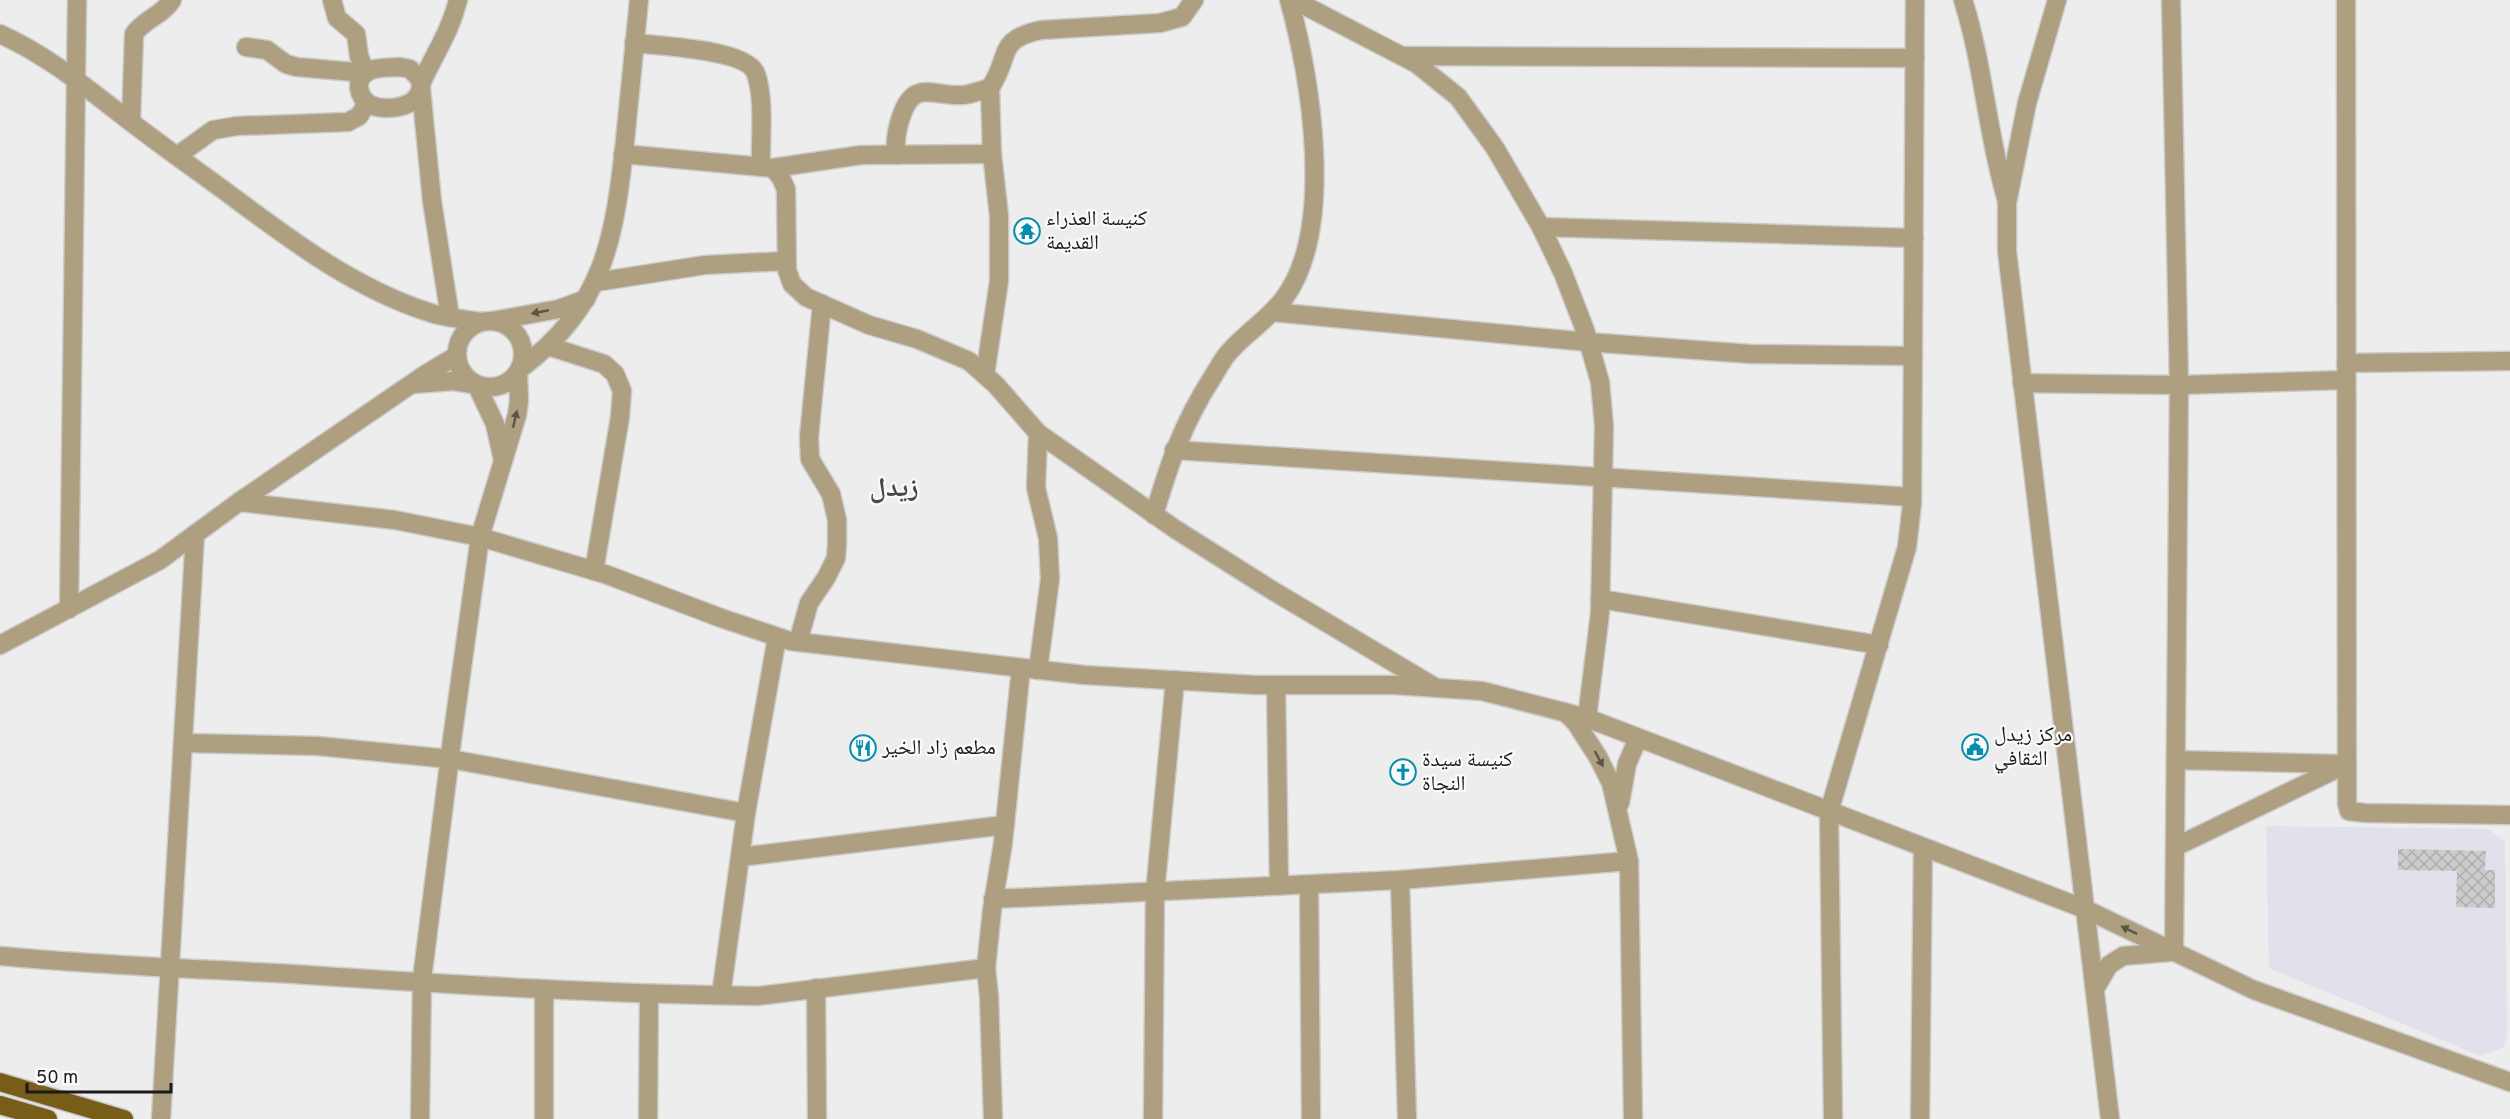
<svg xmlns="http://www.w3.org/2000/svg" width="2510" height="1119" font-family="Overpass,'Noto Naskh Arabic',sans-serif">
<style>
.built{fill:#e0e1ea}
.building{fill:url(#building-cross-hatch)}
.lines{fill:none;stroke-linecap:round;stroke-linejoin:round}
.minor-casing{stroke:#cbcbcc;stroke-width:21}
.major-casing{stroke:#cbcbcc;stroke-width:21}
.minor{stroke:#ad9f7f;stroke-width:18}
.major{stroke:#775d18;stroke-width:18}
.oneway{fill:#5c5647}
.labels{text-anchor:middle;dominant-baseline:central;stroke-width:4.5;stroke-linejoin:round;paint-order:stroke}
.poi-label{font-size:21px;fill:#1a1a1a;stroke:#fafafb;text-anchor:start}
.district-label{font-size:27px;font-weight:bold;fill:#484849;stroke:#fafafb}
</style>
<defs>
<pattern id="building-cross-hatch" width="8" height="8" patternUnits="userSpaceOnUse" patternTransform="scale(1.5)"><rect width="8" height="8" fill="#cccbcb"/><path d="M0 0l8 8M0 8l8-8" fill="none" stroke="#afaeae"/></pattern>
</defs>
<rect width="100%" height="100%" fill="#ededee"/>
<!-- built -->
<path class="built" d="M2266,826L2488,829L2505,841L2507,1035L2504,1047L2480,1056L2269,968Z"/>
<!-- building -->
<path class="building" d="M2398,849L2486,851L2485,870H2495V908L2456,907L2457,871L2398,870Z"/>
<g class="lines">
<!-- minor casing -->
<g class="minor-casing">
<g id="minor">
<path d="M1294,0L1417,64L1458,97L1495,148L1541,227L1563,273L1585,330L1600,382L1604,426L1600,613L1587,718"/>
<path d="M1963,0C1984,66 1987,135 2007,201"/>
<path d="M2057,0L2027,103L2007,203V251L2110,1119"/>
<path d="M2171,0L2179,385L2174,952"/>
<path d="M2346,0L2347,804L2349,811L2365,813L2510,815"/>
<path d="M0,34C49,56 89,90 131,122C166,149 202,174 237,200C296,244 357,289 428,312C445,318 464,319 481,322"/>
<path d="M634,43C658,46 748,49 756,74C765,100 760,140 761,167"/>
<path d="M246,47L267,50L286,64L297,67L366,73L359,56L356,34L337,18L332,0"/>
<path d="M1404,56L1915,58"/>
<path d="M400,67L410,69L420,79C428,108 384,113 369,104C363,100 360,94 359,88C358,65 385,68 400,67Z"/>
<path d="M421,84C434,54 450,33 458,0"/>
<path d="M421,89L432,201L450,317"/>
<path d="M131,122L134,34C144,19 162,16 172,0"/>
<path d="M623,154L773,168L781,178L786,189L787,270L792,284L806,297L869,325L917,339L969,361L996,385L1038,433L1175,529L1270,589L1433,686"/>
<path d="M897,155C894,142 897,129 901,117C914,78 932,97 963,95C972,94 982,90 990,88C1012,55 995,40 1041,30L1160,23L1182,17L1194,0"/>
<path d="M177,156L213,130L237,126L348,122L359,116L367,103"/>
<path d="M773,168L861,155L992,154"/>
<path d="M1541,227L1914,238"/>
<path d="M596,282L705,265L786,261"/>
<path d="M1272,312L1588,342L1751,354L1913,356"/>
<circle cx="490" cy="354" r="33"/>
<path d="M492,321L559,309L586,299"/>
<path d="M548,346L604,364L615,374L622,391L620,417L594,571"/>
<path d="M2346,363L2510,361"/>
<path d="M520,369C605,305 614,240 625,141C630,94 634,47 639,0"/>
<path d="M985,375L999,281V216L992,154L990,88"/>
<path d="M2022,383L2179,385L2346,380"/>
<path d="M414,384L453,381L473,384"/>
<path d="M477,386L495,424L503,460"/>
<path d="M1038,433L1036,488L1048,538L1050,579L1038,670"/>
<path d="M1174,450L1912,497"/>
<path d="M239,502L395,520L480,537L605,574L721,618L790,641L1084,675L1255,685H1394L1482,691L1587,718L2085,909L2254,990L2510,1082"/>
<path d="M1154,515C1170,462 1182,425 1212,378C1218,369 1223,358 1230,351C1247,332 1270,318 1285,297C1335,228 1311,77 1289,0"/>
<path d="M1600,599L1879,645"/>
<path d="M69,609L77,0"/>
<path d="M798,642L809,603L826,578L836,558L837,544V520L831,494L810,459L809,437L822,304"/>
<path d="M0,645L160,560L239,502L426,374L456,356"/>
<path d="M1276,685L1279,886"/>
<path d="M1565,712L1576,723L1598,757L1611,783L1629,861L1633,1119"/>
<path d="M183,743L318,746L450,759L746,813"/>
<path d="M2176,760L2342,764"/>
<path d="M1620,803L1627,764L1638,738"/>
<path d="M2175,847L2347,764"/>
<path d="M740,857L1005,825"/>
<path d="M1400,880L1407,1119"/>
<path d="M1309,885L1311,1119"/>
<path d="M993,899L1400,880L1629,861"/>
<path d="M0,956C103,966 206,969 308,975C458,985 608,994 758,996L986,968"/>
<path d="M2096,987L2109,965L2123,956L2170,952"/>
<path d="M816,988L817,1119"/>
<path d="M721,995L746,813L777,637"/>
<path d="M161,1119L195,534"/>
<path d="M420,1119L422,979L452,740L480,537L517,415L519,401L518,373"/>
<path d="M544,1119V990"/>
<path d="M648,1119L649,994"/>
<path d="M993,1119L989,996L986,968L992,910L1003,843L1021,668"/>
<path d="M1153,1119L1155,893L1175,680"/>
<path d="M1833,1119L1829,812L1907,547L1912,504L1915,0"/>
<path d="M1920,1119L1923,848"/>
</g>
</g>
<!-- major casing -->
<g class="major-casing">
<g id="major">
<path d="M0,1082L124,1119"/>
<path d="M0,1105L48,1119"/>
</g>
</g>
<!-- minor -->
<use href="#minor" class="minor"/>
<!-- major -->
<use href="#major" class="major"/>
</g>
<!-- one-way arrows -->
<defs><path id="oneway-solid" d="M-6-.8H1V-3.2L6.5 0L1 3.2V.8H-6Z" transform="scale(1.5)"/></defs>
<g class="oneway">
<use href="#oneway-solid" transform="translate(540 312) rotate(169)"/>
<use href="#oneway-solid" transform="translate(515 419) rotate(-77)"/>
<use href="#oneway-solid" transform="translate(1599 759) rotate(62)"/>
<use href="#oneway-solid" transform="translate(2129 930) rotate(-154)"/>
</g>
<!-- icons -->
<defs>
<g id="temple-ring" transform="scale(1.35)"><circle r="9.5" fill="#fafafb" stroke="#058eac" stroke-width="1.5"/><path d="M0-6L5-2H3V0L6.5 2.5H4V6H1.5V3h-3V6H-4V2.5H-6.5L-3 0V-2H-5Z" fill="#058eac"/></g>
<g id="civic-ring" transform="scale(1.35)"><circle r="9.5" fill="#fafafb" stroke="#058eac" stroke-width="1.5"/><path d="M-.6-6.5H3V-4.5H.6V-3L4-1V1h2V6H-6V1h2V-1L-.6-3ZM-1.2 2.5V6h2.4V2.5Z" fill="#058eac"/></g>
<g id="restaurant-ring" transform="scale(1.35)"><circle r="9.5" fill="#fafafb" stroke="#058eac" stroke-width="1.5"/><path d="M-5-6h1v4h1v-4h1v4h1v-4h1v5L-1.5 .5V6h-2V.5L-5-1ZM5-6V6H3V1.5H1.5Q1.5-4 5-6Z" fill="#058eac"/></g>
<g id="church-ring" transform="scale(1.35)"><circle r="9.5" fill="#fafafb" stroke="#058eac" stroke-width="1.5"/><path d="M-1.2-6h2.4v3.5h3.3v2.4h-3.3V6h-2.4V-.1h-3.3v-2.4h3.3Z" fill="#058eac"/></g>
</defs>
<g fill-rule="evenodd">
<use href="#temple-ring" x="1027" y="231"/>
<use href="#civic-ring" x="1975" y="747"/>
<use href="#restaurant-ring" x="863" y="748"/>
<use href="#church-ring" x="1403" y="772"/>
</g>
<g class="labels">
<!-- poi labels -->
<g class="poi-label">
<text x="1046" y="219">كنيسة العذراء<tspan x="1046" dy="24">القديمة</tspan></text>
<text x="1994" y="735">مركز زيدل<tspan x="1994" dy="24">الثقافي</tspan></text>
<text x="882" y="748">مطعم زاد الخير</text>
<text x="1422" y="760">كنيسة سيدة<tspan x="1422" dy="24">النجاة</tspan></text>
</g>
<!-- district labels -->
<g class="district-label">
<text x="894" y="489">زيدل</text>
</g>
</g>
<!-- scale -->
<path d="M27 1083v9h144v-9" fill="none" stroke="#1a1a1a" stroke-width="3"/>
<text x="36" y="1083" font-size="18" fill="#1a1a1a" stroke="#fafafb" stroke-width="4.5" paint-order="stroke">50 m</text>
</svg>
